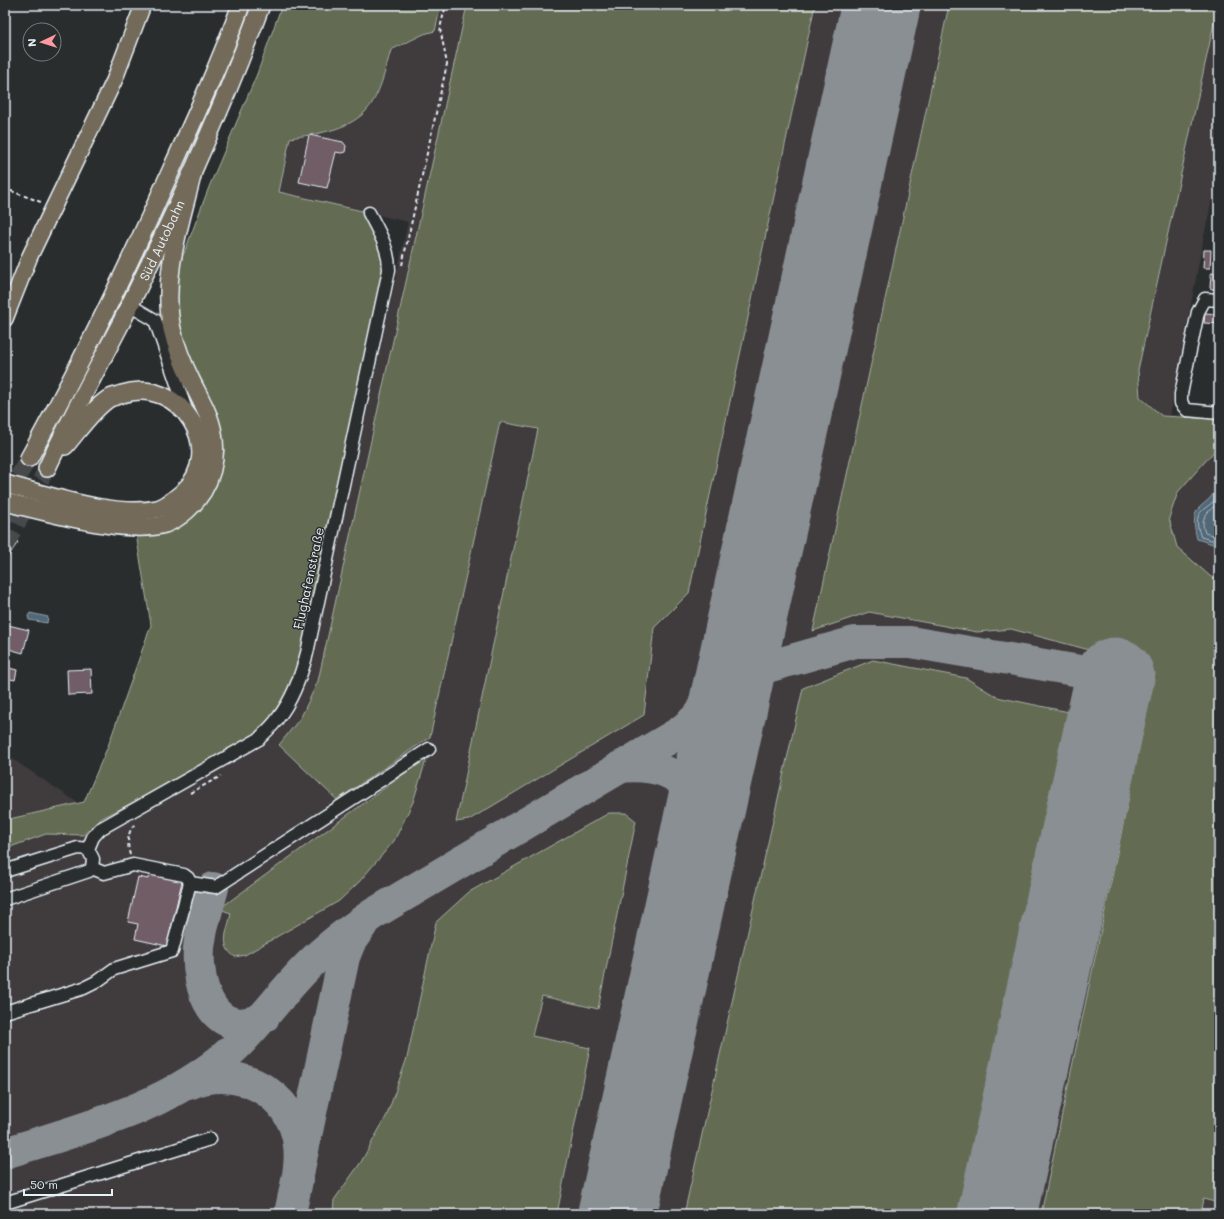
<svg xmlns="http://www.w3.org/2000/svg" width="1224" height="1219" font-family="Mali,sans-serif">
<style>
.built{fill:#3f3b3e}
.green{fill:#636c52;stroke:#a6aea5}
.water{fill:#526877;stroke:#8e9fab}
.lines{fill:none;stroke-linecap:round;stroke-linejoin:round}
.shore{stroke:#acbac4;stroke-width:1}
.taxiway{stroke:#898f93;stroke-width:32}
.runway{stroke:#898f93;stroke-width:79}
.building{fill:#6f5d65;stroke:#e8f1f8}
.highway-tunnel{stroke:#464a4c;stroke-width:17;stroke-dasharray:17 8;stroke-linecap:butt}
.minor-casing{stroke:#e8f1f8;stroke-width:15}
.major-casing{stroke:#e8f1f8;stroke-width:18}
.highway-casing{stroke:#e8f1f8;stroke-width:20}
.path{stroke:#e8f1f8;stroke-width:2;stroke-dasharray:4 3;stroke-linecap:butt}
.minor{stroke:#2a2d2e;stroke-width:12}
.major{stroke:#736b5a;stroke-width:15}
.highway{stroke:#736b5a;stroke-width:17}
.labels{text-anchor:middle;dominant-baseline:central;stroke-width:3;stroke-linejoin:round;paint-order:stroke}
.street-label{font-size:13px;fill:#e8f1f8;stroke:#2a2d2e}
</style>
<rect width="100%" height="100%" fill="#2a2d2e"/>
<filter id="ink" filterUnits="userSpaceOnUse"><feTurbulence type="fractalNoise" baseFrequency=".025" numOctaves="2"/><feDisplacementMap in="SourceGraphic" scale="8" xChannelSelector="R" yChannelSelector="G"/><feConvolveMatrix kernelMatrix="1 2 1 2 8 2 1 2 1" color-interpolation-filters="sRGB"/></filter>
<g filter="url(#ink)">
<!-- built -->
<path class="built" d="M441,5H1219V168L1204,236L1170,415L1219,418V1214H5V754L99,817L100,835L261,746L275,734L290,716L299,697L312,661L408,222L278,192L290,138L326,132L384,74L391,50L424,34L435,31Z"/>
<!-- green -->
<g class="green">
<path d="M282,5H441L435,31L424,34L391,50C385,70 380,97 365,112C346,131 315,134 290,138L279,192L362,211L379,246L384,264L299,663L281,705L253,736L186,776L102,818L83,835L46,834L5,849V820L84,802L108,746L151,625L136,534L186,521L208,500L219,478L224,452L221,427L189,357L180,328L176,294L181,261L209,187L257,74Z"/>
<path d="M467,5H815L689,593L654,628L644,715L469,820L456,822L538,429L500,422L430,737L337,800L279,745L301,717L318,681Z"/>
<path d="M949,5H1218L1138,370L1140,397L1162,416L1219,419V446L1178,492L1169,518L1177,547L1211,577L1219,579V1203L1203,1199L1200,1214H1041L1155,673L1134,662L1011,629L977,632L869,612L813,631Z"/>
<path d="M873,660L966,678L997,697L1069,712L959,1214H684L803,688Z"/>
<path d="M427,757L413,802L394,841L359,882L339,901L245,955L235,957C218,945 228,930 231,913L219,909Z"/>
<path d="M609,813H626L636,821L598,1009L542,996L532,1036L590,1048L557,1214H333L334,1200L361,1162L387,1115L407,1058L436,922L469,892Z"/>
</g>
<!-- water -->
<g class="water">
<path d="M1219,483V546L1197,539C1187,499 1208,512 1219,483Z"/>
<path d="M30,613L48,617L47,623L29,620L28,616Z"/>
</g>
<g class="lines">
<!-- shore -->
<g class="shore">
<path d="M1219,494C1210,512 1189,506 1201,537L1219,542"/>
<path d="M1219,502C1208,512 1199,517 1205,533L1219,537"/>
</g>
<!-- taxiway -->
<g class="taxiway">
<path d="M735,676L855,642H910L1115,677"/>
<path d="M620,767C650,764 684,770 696,802C699,811 700,821 701,830"/>
<path d="M213,888C208,907 201,927 199,948C196,987 214,1043 264,1017"/>
<path d="M189,1084C236,1063 293,1092 299,1145C302,1168 294,1192 290,1214"/>
<path d="M5,1153C84,1128 168,1108 232,1050C261,1023 283,990 311,963C330,944 351,929 373,914L680,732C704,713 718,696 736,670"/>
<path d="M299,1169L344,957L350,942L362,925"/>
</g>
<!-- runway -->
<g class="runway">
<path d="M617,1214L881,5"/>
<path d="M997,1214L1115,677"/>
</g>
</g>
<!-- building -->
<g class="building">
<path d="M309,135L343,142L346,146L345,152L341,153L336,152L327,188L299,182Z"/>
<path d="M1204,250H1211L1210,268H1203Z"/>
<path d="M1218,266H1219V292L1210,288L1211,273L1218,274Z"/>
<path d="M1205,313L1219,314V324L1204,323Z"/>
<path d="M5,534L18,542L7,558L5,557Z"/>
<path d="M8,625L29,630L23,653L5,648Z"/>
<path d="M5,667L17,670L15,680L5,678Z"/>
<path d="M91,669L92,694L68,695L67,670Z"/>
<path d="M149,873L182,881L167,946L135,939L138,924L128,922L138,877L148,879Z"/>
</g>
<g class="lines">
<!-- highway-tunnel -->
<g class="highway-tunnel">
<path d="M5,498L29,458"/>
<path d="M5,546L47,468"/>
</g>
<!-- minor casing -->
<g class="minor-casing">
<g id="minor">
<path d="M1219,300L1205,299L1198,312L1181,394V403L1187,410L1219,413"/>
<path d="M129,305L155,320L187,413"/>
<path d="M92,868L104,873L133,865L184,875L188,878L190,883"/>
<path d="M5,871L78,848L88,849"/>
<path d="M5,899L89,871L92,868L93,859L88,849L93,837L100,829L259,739C265,732 273,726 278,718C293,699 301,676 307,653L389,270C389,248 379,232 369,213"/>
<path d="M5,1012L84,988L96,982L114,969L172,951L190,883L216,887L429,749"/>
<path d="M5,1203L210,1139"/>
</g>
</g>
<!-- major casing -->
<g class="major-casing">
<path id="major" d="M5,319L30,256L114,81L143,5"/>
</g>
<!-- highway casing -->
<g class="highway-casing">
<g id="highway">
<path d="M29,458C82,363 129,265 173,166C197,113 221,60 241,5"/>
<path id="s1" d="M47,468C70,419 96,371 121,323C172,219 221,114 261,5"/>
<path d="M5,484C49,495 112,518 157,509C166,507 175,499 182,493C229,451 180,375 122,394C117,396 111,397 108,399C91,411 78,431 65,446"/>
<path d="M5,502C44,511 128,536 165,524C181,518 195,504 203,491C214,472 217,454 213,433C210,414 199,397 191,380C183,364 176,346 172,329C161,277 181,222 193,172"/>
</g>
</g>
<!-- path -->
<g class="path">
<path d="M5,178L11,191"/>
<path d="M5,195L11,191L41,202"/>
<path d="M402,265L447,64L440,28L446,5"/>
<path d="M190,793L221,776"/>
<path d="M130,855C127,844 127,832 135,824"/>
</g>
<!-- minor -->
<use href="#minor" class="minor"/>
<!-- major -->
<use href="#major" class="major"/>
<!-- highway -->
<use href="#highway" class="highway"/>
</g>
</g>
<g class="labels">
<!-- street labels -->
<g class="street-label">
<text stroke="none"><textPath href="#s1" startOffset="255">Süd Autobahn</textPath></text>
<text transform="translate(308 578) rotate(-78)">Flughafenstraße</text>
</g>
</g>
<!-- margin -->
<rect width="1224" height="1219" fill="none" stroke="#2a2d2e" stroke-width="20"/>
<rect x="10" y="10" width="1204" height="1199" fill="none" stroke="#e8f1f8" stroke-width="1.5" filter="url(#ink)"/>
<!-- north arrow -->
<g transform="translate(42 42) rotate(266)"><circle r="19" fill="#2a2d2e" stroke="#767b7f"/>
<path d="M0-3L7 15L0 10L-7 15Z" fill="#ff9aa2"/>
<text y="-6" font-size="11" font-weight="bold" text-anchor="middle" fill="#e8f1f8">N</text>
</g>
<!-- scale -->
<path d="M24 1189v6h88v-6" fill="none" stroke="#e8f1f8" stroke-width="2"/>
<text x="30" y="1189" font-size="12" fill="#e8f1f8" stroke="#2a2d2e" stroke-width="3" paint-order="stroke">50 m</text>
</svg>
